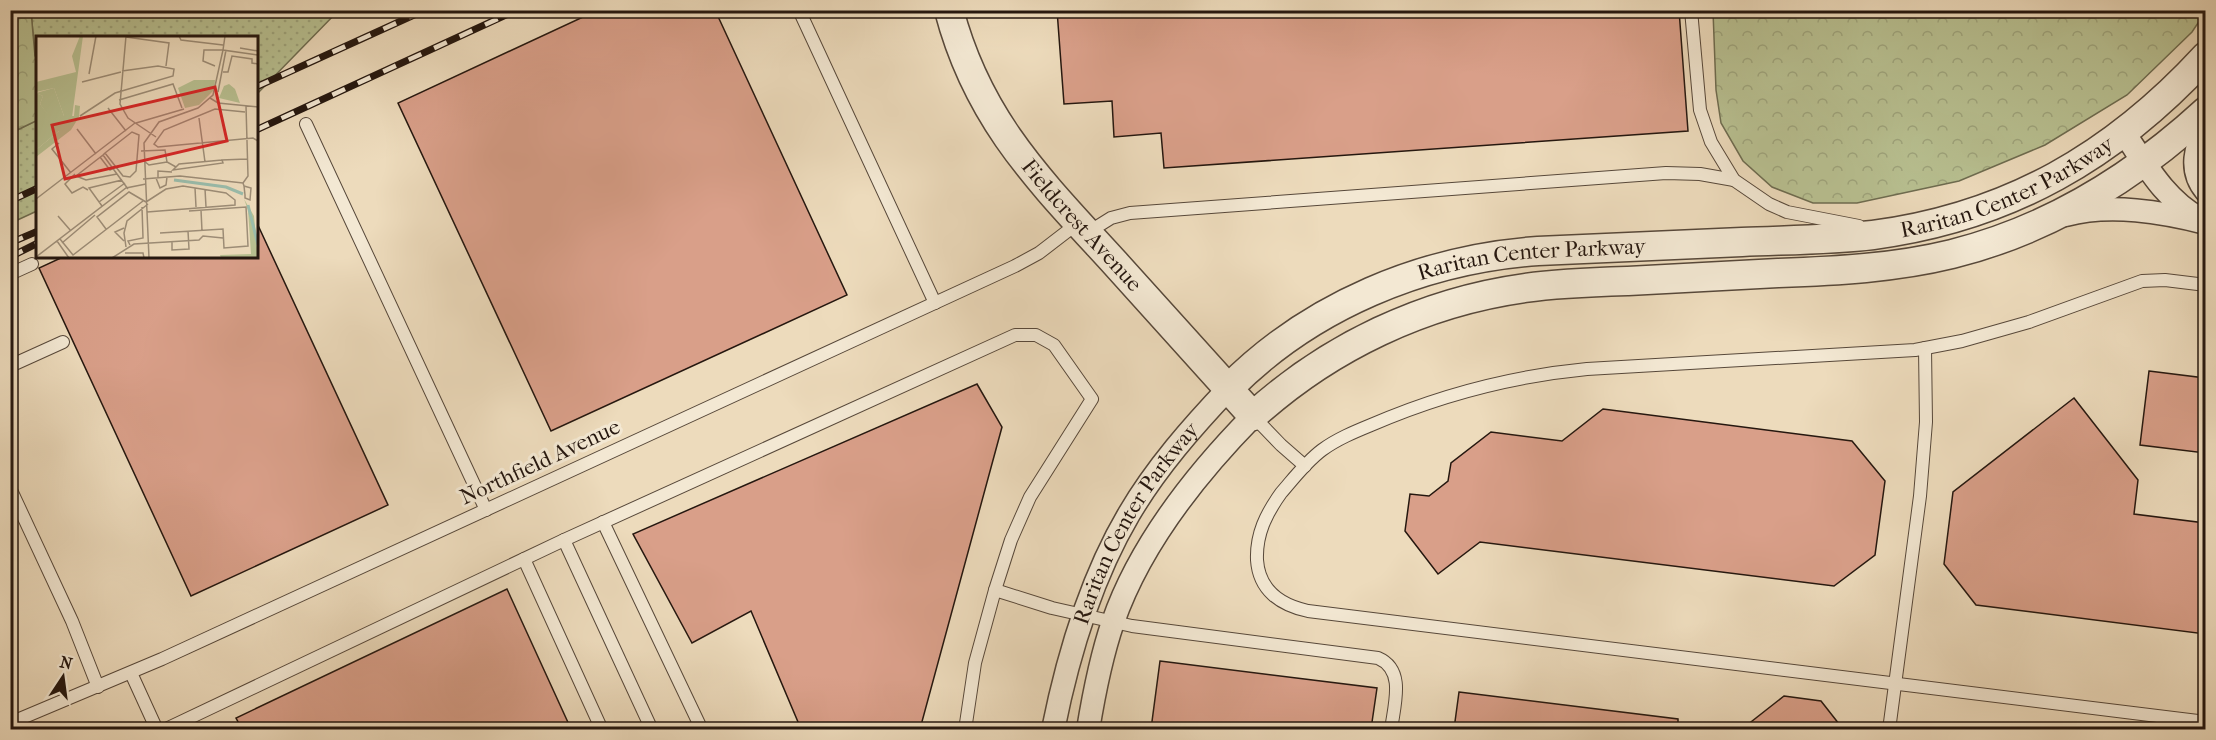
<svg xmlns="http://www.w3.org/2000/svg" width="2216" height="740" font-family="'IM FELL French Canon',serif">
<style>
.grass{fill:url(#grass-dots);stroke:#6e6c50;stroke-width:1.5}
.forest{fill:url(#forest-crowns);stroke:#6e6c50;stroke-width:1.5}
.building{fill:#d99f89;stroke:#25170f;stroke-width:1.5}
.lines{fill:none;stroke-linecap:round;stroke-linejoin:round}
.service-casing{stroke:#57483a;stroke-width:14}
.minor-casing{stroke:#57483a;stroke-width:25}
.tertiary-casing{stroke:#57483a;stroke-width:31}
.service{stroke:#f3e8d3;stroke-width:12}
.minor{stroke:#f3e8d3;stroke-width:22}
.tertiary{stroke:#f3e8d3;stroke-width:28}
.rail-casing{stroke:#25170f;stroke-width:7}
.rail{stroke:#f3e8d3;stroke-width:4.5;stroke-dasharray:14;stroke-linecap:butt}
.labels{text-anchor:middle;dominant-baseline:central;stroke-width:6;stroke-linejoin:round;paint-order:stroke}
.street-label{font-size:22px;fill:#25170f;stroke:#f3e8d3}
.inset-river{fill:none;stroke:#9abcab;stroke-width:3}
.inset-road{fill:none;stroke:#9d8d77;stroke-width:1.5}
.view{fill:#d62828;fill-opacity:0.15;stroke:#d62828;stroke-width:3}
.inset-edge{fill:none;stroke:#25170f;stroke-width:3}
</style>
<defs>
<pattern id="grass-dots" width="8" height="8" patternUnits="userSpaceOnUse" patternTransform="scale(1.5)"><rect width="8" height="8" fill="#b8c091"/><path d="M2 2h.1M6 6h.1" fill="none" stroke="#9ea47c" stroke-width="1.8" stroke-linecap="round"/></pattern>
<pattern id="forest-crowns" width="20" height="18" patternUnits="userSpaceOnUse" patternTransform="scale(1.5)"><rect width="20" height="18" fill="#b8c091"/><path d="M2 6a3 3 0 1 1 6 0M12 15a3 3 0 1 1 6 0" fill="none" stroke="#9ea47c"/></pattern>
</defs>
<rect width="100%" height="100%" fill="#eddbbc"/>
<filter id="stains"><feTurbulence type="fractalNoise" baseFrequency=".00333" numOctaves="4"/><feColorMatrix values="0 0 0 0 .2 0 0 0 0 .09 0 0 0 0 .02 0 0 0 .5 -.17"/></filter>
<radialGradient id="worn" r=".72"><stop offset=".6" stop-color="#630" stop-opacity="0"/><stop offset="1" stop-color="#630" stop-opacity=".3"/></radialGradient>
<!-- grass -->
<g class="grass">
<path d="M31,11H338L257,94L256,38H38L37,58L35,56Z"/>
<path d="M37,120V211L11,223V133Z"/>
</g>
<!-- forest -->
<g class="forest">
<path d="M11,10L31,11L35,56L37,58L38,120L11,133Z"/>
<path d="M1713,11L2205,10L2206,11L2192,32L2127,95L2045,145L1959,181L1857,203H1813L1772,187L1743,161L1721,123L1716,90Z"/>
</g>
<!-- building -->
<g class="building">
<path d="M598,10H715L847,295L551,431L398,103Z"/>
<path d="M1057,10H1679L1688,131L1164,168L1161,133L1114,137L1112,101L1064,104Z"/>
<path d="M256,221L388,505L191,596L39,268L65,256H256Z"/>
<path d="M2149,371L2205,378V453L2140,445Z"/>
<path d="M977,384L1002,427L920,729H801L751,611L692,643L633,534Z"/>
<path d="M2074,398L2138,480L2134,514L2205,523V634L1976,605L1944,564L1953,492Z"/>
<path d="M1603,409L1852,441L1885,481L1875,555L1834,586L1480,542L1438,574L1405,531L1410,494L1429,496L1448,481L1451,463L1491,432L1562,441Z"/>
<path d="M507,589L571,729H242L236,718Z"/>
<path d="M1160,661L1377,688L1371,729H1151Z"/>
<path d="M1459,692L1678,719V729H1454Z"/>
<path d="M1784,696L1821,701L1843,729H1742Z"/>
</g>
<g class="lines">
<!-- service casing -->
<g class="service-casing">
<g id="service">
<path d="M799,10L935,303"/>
<path d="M1691,10L1700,110L1711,142L1734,180L1769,204L1787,212L1859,226"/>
<path d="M306,124L486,510"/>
<path d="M1087,233L1111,218L1130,213L1666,173L1700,174L1734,180"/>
<path d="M10,274L32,264"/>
<path d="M2206,285L2165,280L2142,281L2029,322L1962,341L1915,350L1587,369C1514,376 1438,396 1371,425C1354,432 1337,439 1322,450C1306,462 1294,478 1281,493C1266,514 1256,534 1257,560C1259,590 1280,605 1308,611L2206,722"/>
<path d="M10,366L63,342"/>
<path d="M1253,416L1281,445L1305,466"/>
<path d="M10,488L72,621L98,687"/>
<path d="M603,522L702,730"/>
<path d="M564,540L652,730"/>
<path d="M524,559L602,730"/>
<path d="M995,590L1052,608L1132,626L1378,658C1406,670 1394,705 1391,730"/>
<path d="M131,673L157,730"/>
<path d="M10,723L162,659L1015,266L1039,253L1078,223"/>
<path d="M164,730L564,540L1015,335H1036L1054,345L1092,399L1030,497L1011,540L995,590L975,663L965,730"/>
<path d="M1889,730L1920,496L1926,422L1925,348"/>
</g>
</g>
<!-- minor casing -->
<g class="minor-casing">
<g id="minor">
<path d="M2206,124C2196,147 2188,170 2206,191"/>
<path d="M2124,133C2145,163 2165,200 2199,218"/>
<path d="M2066,215C2110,203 2162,212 2206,223"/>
<path id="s1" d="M1053,730C1068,655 1090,580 1129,514C1156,468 1192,427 1229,388"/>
<path d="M1088,730C1094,693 1101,657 1113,622C1140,544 1196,474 1253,416"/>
</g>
</g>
<!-- tertiary casing -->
<g class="tertiary-casing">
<g id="tertiary">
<path id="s2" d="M949,10C978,121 1041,182 1115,263C1161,314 1207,365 1253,416C1329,347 1424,302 1525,288C1559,283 1594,282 1628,281C1678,278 1728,276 1778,273C1836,271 1895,268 1952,254C2048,230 2133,178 2206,111"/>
<path id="s3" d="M1229,388C1310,306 1423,259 1538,251C1606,248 1674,245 1742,242C1786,240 1830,240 1873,235C2009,217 2114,156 2206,56"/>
</g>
</g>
<!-- service -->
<use href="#service" class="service"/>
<!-- minor -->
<use href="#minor" class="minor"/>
<!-- tertiary -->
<use href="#tertiary" class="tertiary"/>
<!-- rail casing -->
<g class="rail-casing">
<g id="rail">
<path d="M256,87L425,10"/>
<path d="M256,130L517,10"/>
<path d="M10,201L38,188"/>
<path d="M10,243L38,231"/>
<path d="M10,257L38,243"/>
</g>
</g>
<!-- rail -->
<use href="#rail" class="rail"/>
</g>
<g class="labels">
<!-- street labels -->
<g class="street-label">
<text stroke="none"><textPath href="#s3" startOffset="824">Raritan Center Parkway</textPath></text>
<text stroke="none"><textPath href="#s2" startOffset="256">Fieldcrest Avenue</textPath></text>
<text stroke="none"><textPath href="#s3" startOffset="338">Raritan Center Parkway</textPath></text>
<text transform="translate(540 462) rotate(-25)">Northfield Avenue</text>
<text stroke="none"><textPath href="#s1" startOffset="225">Raritan Center Parkway</textPath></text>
</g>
</g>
<!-- overview -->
<g transform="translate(36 36)">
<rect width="222" height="222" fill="#eddbbc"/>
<path d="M18,52L28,80H38L39,69L44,70L43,81L35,94L0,121V114L23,95L4,68L7,60L0,57ZM208,163L218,180L222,222H185L184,219L215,218L212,174Z" fill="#b8c091"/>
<path d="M44,0H47L36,81L28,80L18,52L0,56V46L40,36L36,20ZM158,44H179L178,54L163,69L149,72L142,52ZM193,48L199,53L204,67L183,62L188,50ZM0,57L7,60L4,68L24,94L0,114Z" fill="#b8c091"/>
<path class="inset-river" d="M138,144L190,151L207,158M212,169L222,209"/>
<path class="inset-road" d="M90,0L84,68L92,82L120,101M143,0L145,4L187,9M189,0L187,14L222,19M90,1L133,7L130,30M204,12L222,15M187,36H192L196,20L216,23V27L222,28M53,38L60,0M46,46L85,36M182,56L190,14M174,62L182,67L222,71M83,64L137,48L146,72M72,72L90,95M209,76L179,73L128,94L118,108L122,111L217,102L222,105M44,80L79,57L137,40L138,33L122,30L86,35M163,82L169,126M100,87L148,73M41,93L60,118M23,107L16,113L35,137M105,115L129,114L131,126L140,131M69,117L87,140L94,141L100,135L103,99L96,96L69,117L67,119L40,140L50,144L81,138M67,119L92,153M64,121L74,134L78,132M186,124L143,128L137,134L187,127L186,124L211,123M108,125L113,129L131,126M39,138L29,148L36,157L47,151L52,154M120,142L124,152L130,149L131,141M122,142V135L136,136M107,143L144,140L207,147M207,147L212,140L210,70M207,147L208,150L209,159V162L214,164L215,152L208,150M159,152L160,171M169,153L170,171M0,163L99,87M63,166L89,147M66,170L53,152L86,144M165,174L166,195M22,180L35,195M70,193L61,181L93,156L110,166L130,153L147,150L190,157L199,164V169L111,176M124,197L187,193L188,212L212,210L210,171L153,175M24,203L37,219L107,165M21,205L33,222M88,205L79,196L88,192M136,205V214L153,213L152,195M26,207L59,179M94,209L92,205L107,202L106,171M90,211L88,197L91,185L112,168M89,217H107L108,222M0,221L90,152L110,148M76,222L98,208L163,204L167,200L187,202M113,222L108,107L123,86L162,72L177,59L187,14H168L167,25L179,30"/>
<path class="view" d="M179,51L191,105L29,143L16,89Z"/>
<rect width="222" height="222" class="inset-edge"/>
</g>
<!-- margin -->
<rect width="2216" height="740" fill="none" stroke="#eddbbc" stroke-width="36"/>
<rect x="12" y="12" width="2192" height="716" fill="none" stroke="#25170f" stroke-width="3"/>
<rect x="18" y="18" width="2180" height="704" fill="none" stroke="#25170f" stroke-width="1.5"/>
<!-- north arrow -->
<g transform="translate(63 677) rotate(13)" stroke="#f3e8d3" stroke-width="4.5" paint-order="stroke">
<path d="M0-4.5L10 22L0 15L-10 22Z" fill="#25170f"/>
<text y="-9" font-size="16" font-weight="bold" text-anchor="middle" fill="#25170f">N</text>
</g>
<rect width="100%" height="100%" filter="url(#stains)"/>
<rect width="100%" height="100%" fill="url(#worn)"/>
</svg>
